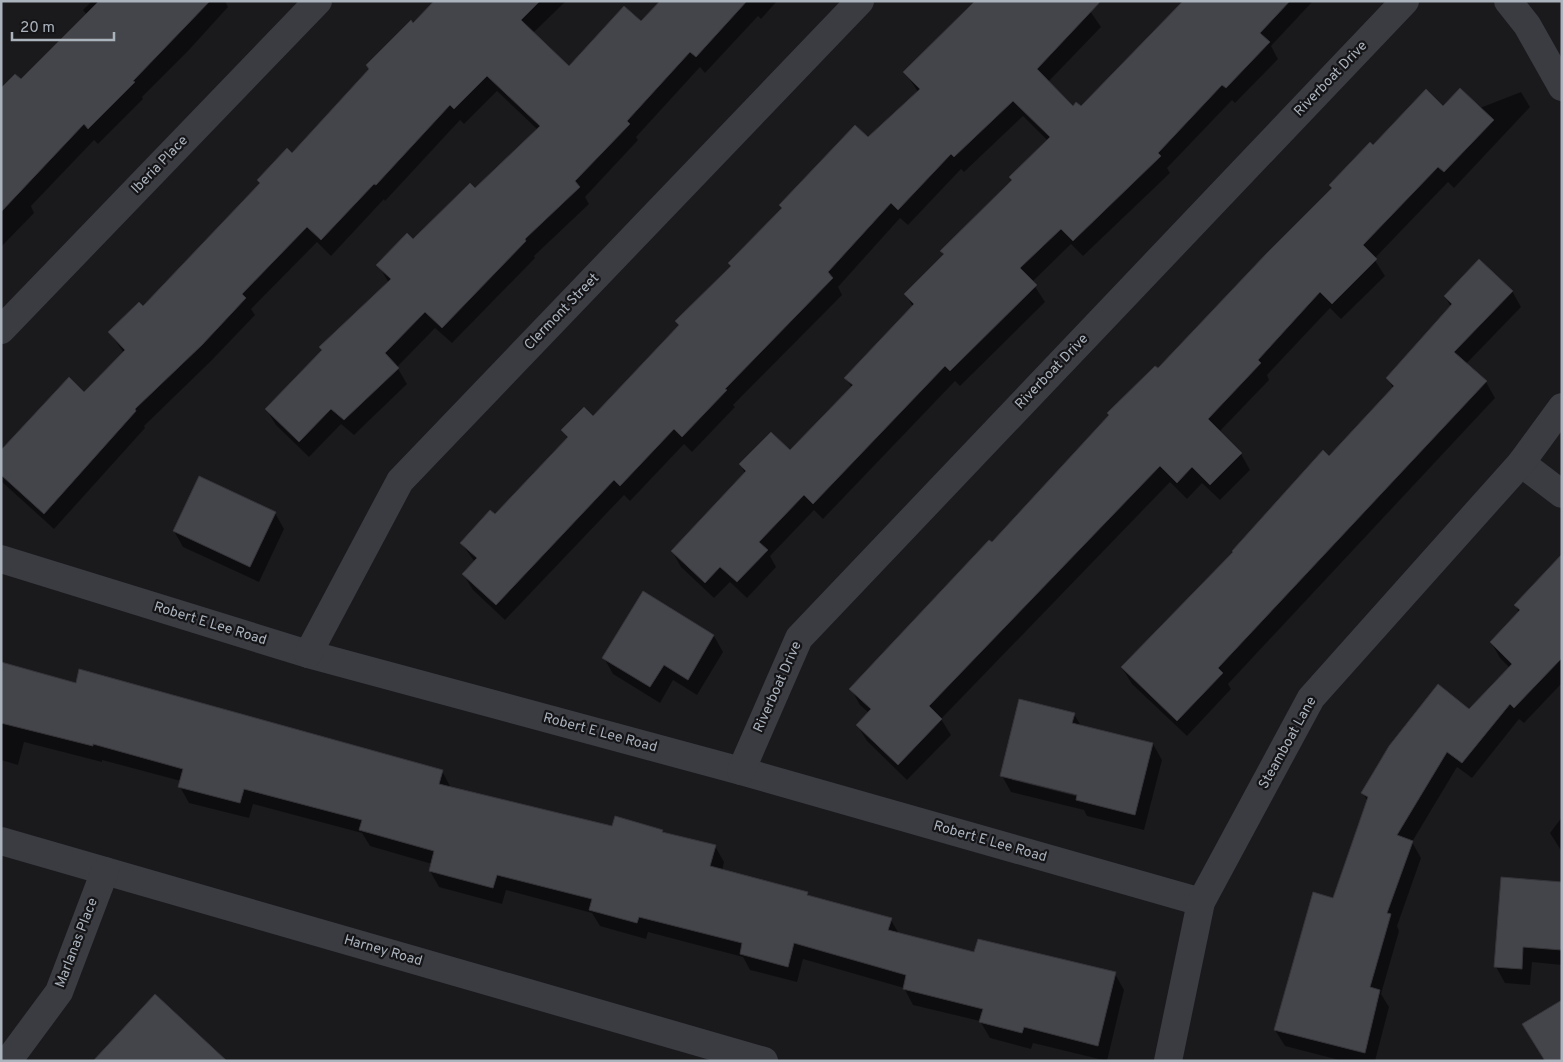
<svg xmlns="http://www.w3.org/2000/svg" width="1563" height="1062" font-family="Overpass,sans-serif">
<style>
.shadow{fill:#0007;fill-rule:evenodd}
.building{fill:#44454a;stroke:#343439}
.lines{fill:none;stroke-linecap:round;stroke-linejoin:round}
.minor{stroke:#3a3c42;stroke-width:28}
.labels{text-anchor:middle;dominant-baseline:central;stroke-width:4.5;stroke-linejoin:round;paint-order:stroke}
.street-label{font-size:14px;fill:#abb3bd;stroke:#151518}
</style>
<rect width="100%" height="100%" fill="#1a1a1d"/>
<!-- shadow -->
<g class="shadow">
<path d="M92,1H225L228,7L188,51L142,97L143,99L98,144L94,140L31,206L34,213L1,247V90L21,81L87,15L83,10Z"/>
<path d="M435,1H566L533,33L569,67L642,23L662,1H777L761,19L758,16L705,73L700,67L636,137L638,140L585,197L589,204L534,256L535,258L452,343L435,328L397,367L407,384L354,435L341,424L309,457L276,425L266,409L389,283L378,265L413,241L475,190L538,130L497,91L464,124L460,120L385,201L384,199L331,256L317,242L251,309L255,315L211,361L144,426L145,428L54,529L1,481V452L84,394L124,353L110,333L143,308L292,155Z"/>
<path d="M1184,1H1313L1271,46L1278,59L1235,103L1232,100L1167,168L1170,173L1083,256L1071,244L1032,282L1045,302L960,386L955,381L823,519L814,510L770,556L776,567L747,598L730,582L714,598L681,567L672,551L745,473L741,465L790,452L852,388L846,378L913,307L906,294L944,255L941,251L1013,181L1048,141L1023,116L964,172L961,169L908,225L900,218L838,287L842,295L733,405L735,407L692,452L684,444L630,501L624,495L505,620L473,590L463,574L475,562L461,543L495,516L568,439L563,430L593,418L680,327L677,322L918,92L905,72L1088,8L1101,27L1048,82L1073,107L1081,108Z"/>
<path d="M1521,92L1530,107L1454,188L1448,182L1374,259L1385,276L1341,319L1330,308L1267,375L1269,380L1219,432L1241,454L1250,470L1220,500L1202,483L1187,499L1170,482L941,719L951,735L907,780L867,741L857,725L869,713L860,705L851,689L1333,189L1330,185L1373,146L1443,107L1480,108Z"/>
<path d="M1512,291L1521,307L1466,364L1486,382L1495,398L1228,684L1231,689L1187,736L1132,684L1122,668L1330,458L1393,388L1388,378L1451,307L1445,296Z"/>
<path d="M275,513L284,529L259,582L183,547L174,531Z"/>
<path d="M1562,573V683L1524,723L1519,719L1472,778L1457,767L1412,842L1421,858L1397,926L1399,931L1381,994L1389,1007L1375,1061H1343L1285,1046L1275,1030L1334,899L1368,802L1363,793L1469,711L1510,668L1500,658L1491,642L1519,612L1515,605Z"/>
<path d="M714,636L723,652L697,695L673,680L660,703L613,674L604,658Z"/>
<path d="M1,663L76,684L442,771L451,788L613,828L662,831L663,834L715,846L724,862L722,871L807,893L809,897L891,920L899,934L975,953L1115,974L1124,990L1107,1061L1033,1043L1031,1049L990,1038L980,1021L913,1005L904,988L803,959L797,982L750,970L743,957L648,932L646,939L600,926L592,913L506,890L502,904L439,887L430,871L432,864L370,846L362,833L253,804L249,818L189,803L180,787L181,781L102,760V762L24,742L18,765L1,760Z"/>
<path d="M1074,714L1081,726L1153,744L1162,760L1144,830L1087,816L1084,810L1011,792L1002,776ZM1012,778L1084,796L1083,798L1012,780Z"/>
<path d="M1562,817V852L1550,833Z"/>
<path d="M1502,878L1562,883V965L1532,962L1530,985L1505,983L1496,967Z"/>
</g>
<!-- building -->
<g class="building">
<path d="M99,1H210L133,81L135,82L88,129L84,124L1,212V88L15,74L21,79Z"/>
<path d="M434,1H540L521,20L569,66L624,6L641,21L660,1H747L696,57L690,52L627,121L630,124L575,181L580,187L525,239L526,241L442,328L425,312L385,353L399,368L344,420L331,409L299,442L265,409L322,350L319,347L391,279L376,265L407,233L413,239L470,183L475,188L540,126L487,76L454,109L450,105L376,185L374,184L321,240L307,227L242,294L246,298L202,345L135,409L136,411L44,514L1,475V450L69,377L84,392L125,350L108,332L139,302L143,306L260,183L257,180L287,148L292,153L369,69L366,65L411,20L413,23Z"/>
<path d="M975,1H1101L1037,69L1073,106L1076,102L1081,106L1183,1H1290L1260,33L1270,42L1226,88L1222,85L1158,153L1161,156L1073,241L1061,229L1020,268L1037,285L950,371L945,366L813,504L804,495L759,542L768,550L737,582L720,567L705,583L671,551L746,471L739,464L771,432L790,450L853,385L844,378L914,304L904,294L944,254L940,251L1012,180L1009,177L1050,137L1013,101L954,157L951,154L898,210L891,203L828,272L833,278L725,389L727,390L682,437L674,429L620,486L614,480L496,605L462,574L477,558L460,543L490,510L495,514L568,437L561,430L584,407L593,416L679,325L675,321L731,266L728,263L782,208L779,205L855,125L868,137L920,89L903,72Z"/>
<path d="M1460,88L1494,120L1444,172L1438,167L1363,245L1377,259L1332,304L1320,292L1258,360L1261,363L1208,419L1242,453L1210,485L1192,467L1177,483L1160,466L929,706L942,719L898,765L856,725L871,709L849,689L989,540L992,542L1109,415L1107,413L1155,366L1158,368L1266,254L1332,188L1329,185L1370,142L1373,145L1426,89L1443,106Z"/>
<path d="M1479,259L1513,291L1454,352L1487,381L1218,668L1223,673L1177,721L1121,667L1233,552L1232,551L1323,450L1329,456L1394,386L1386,378L1452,304L1444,296Z"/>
<path d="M199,476L276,512L250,567L173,531Z"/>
<path d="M1562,554V658L1514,708L1510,704L1462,763L1447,752L1397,835L1413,841L1387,913L1391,914L1370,987L1380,990L1365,1053L1274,1030L1313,892L1333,898L1368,797L1361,793L1376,768L1389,746L1438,684L1469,709L1512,664L1490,642L1520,610L1514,605Z"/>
<path d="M643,591L714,635L688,680L664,665L650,687L602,658Z"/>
<path d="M1,662L76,683L79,669L443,770L439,784L612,826L615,816L663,830L662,832L716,845L710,866L808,892L807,895L892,918L888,930L974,952L978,939L1116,972L1098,1046L1024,1027L1022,1033L979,1022L983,1009L903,989L906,975L794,943L788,967L740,954L742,943L639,917L637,923L589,910L592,899L497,875L493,888L429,871L434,851L359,830L362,820L244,789L240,803L178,787L183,769L93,744V746L1,723Z"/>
<path d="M1019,699L1075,713L1072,723L1153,743L1135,815L1076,800L1077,795L1000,776Z"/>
<path d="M1501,877L1562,882V950L1523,947L1522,969L1494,967Z"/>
<path d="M155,994L227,1061H93Z"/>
<path d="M1562,1000V1061H1545L1522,1024Z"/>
</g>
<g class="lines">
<!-- minor -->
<g class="minor">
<path d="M1508,1L1527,25L1562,87"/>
<path d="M1,330L318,1"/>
<path d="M1521,463L1562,494"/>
<path d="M1,559L308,654L741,771L1201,902"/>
<path d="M308,654L400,481L860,1"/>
<path d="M741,771L799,638L1405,1"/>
<path d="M1,841L764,1061"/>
<path d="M8,1061L59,992L105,871"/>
<path d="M1168,1061L1201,902L1311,698L1521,463L1562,407"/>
</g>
</g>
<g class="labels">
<!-- street labels -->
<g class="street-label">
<text transform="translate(1331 79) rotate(-46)">Riverboat Drive</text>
<text transform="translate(160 165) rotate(-46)">Iberia Place</text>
<text transform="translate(562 312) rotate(-46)">Clermont Street</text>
<text transform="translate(1052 372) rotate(-46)">Riverboat Drive</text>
<text transform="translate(210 624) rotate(17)">Robert E Lee Road</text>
<text transform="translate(778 687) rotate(-66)">Riverboat Drive</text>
<text transform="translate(600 733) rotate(15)">Robert E Lee Road</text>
<text transform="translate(1288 743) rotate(-61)">Steamboat Lane</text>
<text transform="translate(990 842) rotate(16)">Robert E Lee Road</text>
<text transform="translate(77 943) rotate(-69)">Marlanas Place</text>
<text transform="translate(383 951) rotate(16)">Harney Road</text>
</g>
</g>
<!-- border -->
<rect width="1563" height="1062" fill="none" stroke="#abb3bd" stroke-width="5"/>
<!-- scale -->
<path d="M12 32v8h102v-8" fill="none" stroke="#abb3bd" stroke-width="2.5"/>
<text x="20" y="32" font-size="15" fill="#abb3bd" stroke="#151518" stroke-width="4" paint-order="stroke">20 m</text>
</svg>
